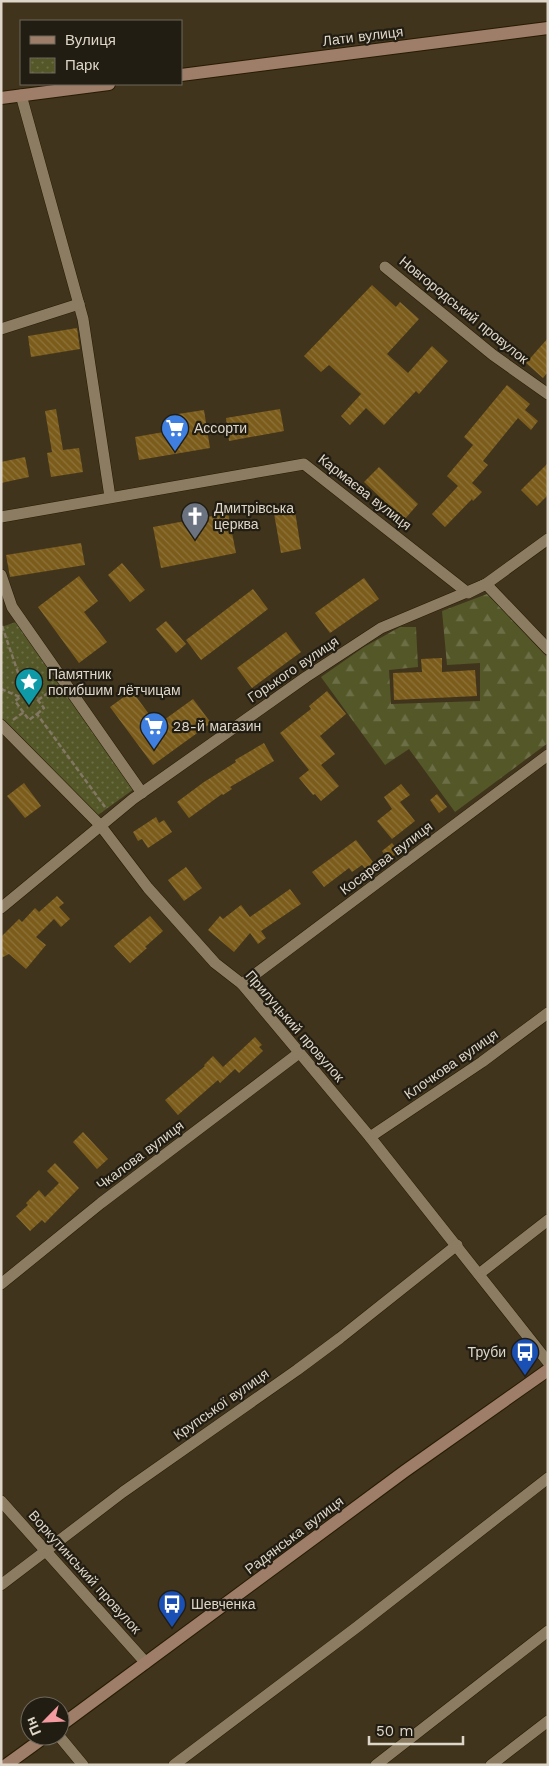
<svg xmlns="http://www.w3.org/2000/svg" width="549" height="1766" font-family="'Work Sans',sans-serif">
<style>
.forest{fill:url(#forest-firs)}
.park{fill:url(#park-dots)}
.building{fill:url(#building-back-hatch)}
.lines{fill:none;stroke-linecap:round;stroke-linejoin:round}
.street-casing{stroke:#271b04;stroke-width:12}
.secondary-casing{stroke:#271b04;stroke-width:14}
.path{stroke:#827763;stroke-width:2.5;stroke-dasharray:5 2.5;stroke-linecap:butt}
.street{stroke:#8b7c62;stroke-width:11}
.secondary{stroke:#9e7d69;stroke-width:12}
.labels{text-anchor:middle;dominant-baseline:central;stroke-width:4.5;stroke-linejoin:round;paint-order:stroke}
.street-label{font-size:14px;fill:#ded6c8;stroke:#221d12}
.poi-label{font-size:14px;fill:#ded6c8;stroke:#221d12;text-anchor:start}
</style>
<defs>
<pattern id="forest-firs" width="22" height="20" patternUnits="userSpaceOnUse" patternTransform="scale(1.25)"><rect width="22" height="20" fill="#545728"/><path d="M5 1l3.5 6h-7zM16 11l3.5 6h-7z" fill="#6c6e46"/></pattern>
<pattern id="park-dots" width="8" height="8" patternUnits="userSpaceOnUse" patternTransform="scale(1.25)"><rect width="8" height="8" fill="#545728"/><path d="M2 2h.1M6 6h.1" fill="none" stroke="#6c6e46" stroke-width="1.8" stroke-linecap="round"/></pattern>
<pattern id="building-back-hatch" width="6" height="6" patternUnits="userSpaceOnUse" patternTransform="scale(1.25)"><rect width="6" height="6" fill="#7b5c1b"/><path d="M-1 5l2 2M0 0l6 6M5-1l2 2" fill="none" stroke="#8d733b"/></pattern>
</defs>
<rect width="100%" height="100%" fill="#41341c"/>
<!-- forest -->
<path class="forest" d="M487,594L548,658V743L455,812L409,749L385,765L321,677L364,647L400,627H416L418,667L389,670L391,704L480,701V663L447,665L442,611Z"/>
<!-- park -->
<path class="park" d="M16,622L134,789L98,815L1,717V627Z"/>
<!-- building -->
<g class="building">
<path d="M372,285L396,307L400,302L419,319L387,354L408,373L432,346L448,361L419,394L416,391L384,425L366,408L350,425L341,416L361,394L329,365L321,372L304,356Z"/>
<path d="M77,328L80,349L31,357L28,336Z"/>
<path d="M548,338V372L543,378L526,363Z"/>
<path d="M507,385L530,404L525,410L538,421L531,430L518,418L483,461L488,465L472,483L482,492L473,501L472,499L445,527L432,514L458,486L447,476L473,445L464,437Z"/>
<path d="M56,409L63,450L79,448L83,472L51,477L47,453L52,452L45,411Z"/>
<path d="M280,409L284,431L229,441L226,418Z"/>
<path d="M204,410L210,448L139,460L135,437L181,429L178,414Z"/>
<path d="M25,457L29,477L1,483V462Z"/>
<path d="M548,463V495L537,506L521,490Z"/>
<path d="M379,467L418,504L404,520L364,482Z"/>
<path d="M294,505L301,549L281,553L273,508Z"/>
<path d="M228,513L236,553L161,568L153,527Z"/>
<path d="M81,543L85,565L10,577L6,555Z"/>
<path d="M122,563L145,590L130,602L108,575Z"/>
<path d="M79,576L98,601L84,612L107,642L79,663L38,607Z"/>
<path d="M364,578L379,599L330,633L315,613Z"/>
<path d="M253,589L268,609L201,660L186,640Z"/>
<path d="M166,621L186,644L176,653L156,629Z"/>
<path d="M286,632L301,652L252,688L237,668Z"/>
<path d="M442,658V672L475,670L477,696L394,700L393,673L422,672L421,659Z"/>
<path d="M132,691L157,725L193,699L211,723L153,765L110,707Z"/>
<path d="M327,691L346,714L320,736L335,754L321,765L339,786L321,801L315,794L313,795L299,778L309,770L280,733L311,709L309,706Z"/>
<path d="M264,743L274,761L230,787L232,789L223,795L222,794L189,818L177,802L204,782L236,762L235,760Z"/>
<path d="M24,783L41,806L25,818L7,796Z"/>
<path d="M401,784L410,795L400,802L415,821L392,839L377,821L392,809L384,797Z"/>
<path d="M437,794L447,807L439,813L430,800Z"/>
<path d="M156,817L159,823L164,820L172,832L148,848L142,839L138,841L133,832Z"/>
<path d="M356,840L376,866L368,872L362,865L352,872L349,868L324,887L312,872Z"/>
<path d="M392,843L399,852L388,860L382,851Z"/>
<path d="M186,867L202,888L184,901L168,880Z"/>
<path d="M290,889L301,904L261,931L266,938L258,944L250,933L234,952L208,930L220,916L223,919L241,905L250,917Z"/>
<path d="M57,896L64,903L59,907L70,919L61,927L54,919L36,937L46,945L26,969L9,954L1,958V937L19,919L22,922L35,908L39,912Z"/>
<path d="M150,916L163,931L145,947L147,948L130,963L114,946Z"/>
<path d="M255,1037L262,1045L259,1047L263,1051L239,1073L235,1069L220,1083L218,1080L178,1115L165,1100L205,1066L204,1065L213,1056L223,1067Z"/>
<path d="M83,1132L108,1159L97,1169L73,1142Z"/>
<path d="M55,1163L79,1188L45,1223L42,1220L30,1231L16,1216L28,1205L26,1203L39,1190L45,1197L59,1183L47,1171Z"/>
</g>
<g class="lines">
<!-- street casing -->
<g class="street-casing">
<g id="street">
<path d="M21,95L83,319L110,497"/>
<path d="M385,267L493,355L548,394"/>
<path d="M1,329L79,304"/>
<path d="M1,517L304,464L468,593L486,584L548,649"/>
<path d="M1,575L12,607L142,793"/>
<path d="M1,725L100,825L148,888L215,963L242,984L370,1137L548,1362"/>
<path d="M1,908L133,799L306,677L381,628L486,584L548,539"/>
<path d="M242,984L548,755"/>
<path d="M370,1137L482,1062L548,1013"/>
<path d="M479,1274L548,1220"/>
<path d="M1,1284L101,1203L299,1053"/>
<path d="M1,1501L146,1663"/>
<path d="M1,1585L123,1492L297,1370L340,1338L457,1245"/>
<path d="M59,1736L83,1765"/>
<path d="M174,1765L357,1627L548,1478"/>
<path d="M376,1765L548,1631"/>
<path d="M491,1765L548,1721"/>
</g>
</g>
<!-- secondary casing -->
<g class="secondary-casing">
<g id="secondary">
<path d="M181,75L548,28"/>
<path d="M1,98L109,84"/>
<path d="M60,1726L405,1471L548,1370"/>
<path d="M6,1765L46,1736"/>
</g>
</g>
<!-- path -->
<g class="path">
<path d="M2,626L25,693"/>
<path d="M1,689L20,697"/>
<path d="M38,700L55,688"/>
<path d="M37,714L44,708L30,690L15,701L29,720L37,714L105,807"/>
<path d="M13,720L24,712"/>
</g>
<!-- street -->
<use href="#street" class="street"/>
<!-- secondary -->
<use href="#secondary" class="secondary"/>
</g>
<!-- icons -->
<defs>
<g id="supermarket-pin" transform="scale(1.4375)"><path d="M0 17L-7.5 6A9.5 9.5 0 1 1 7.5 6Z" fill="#3f7fe0" stroke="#221d12"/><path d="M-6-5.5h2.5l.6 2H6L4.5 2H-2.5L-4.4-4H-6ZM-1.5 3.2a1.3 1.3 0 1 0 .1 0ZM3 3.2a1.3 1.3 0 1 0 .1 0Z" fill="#fff"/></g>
<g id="church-pin" transform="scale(1.4375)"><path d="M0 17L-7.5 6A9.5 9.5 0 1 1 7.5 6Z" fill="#6b7280" stroke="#221d12"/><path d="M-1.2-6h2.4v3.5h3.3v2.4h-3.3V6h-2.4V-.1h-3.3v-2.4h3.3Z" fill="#fff"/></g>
<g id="sight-pin" transform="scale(1.4375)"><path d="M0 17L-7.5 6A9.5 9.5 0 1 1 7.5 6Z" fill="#0f9aa8" stroke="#221d12"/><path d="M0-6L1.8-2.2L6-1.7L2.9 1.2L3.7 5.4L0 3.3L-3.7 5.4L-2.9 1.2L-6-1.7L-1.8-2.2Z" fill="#fff"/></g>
<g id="bus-pin" transform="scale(1.4375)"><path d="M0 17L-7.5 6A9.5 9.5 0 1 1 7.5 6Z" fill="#1a4fb4" stroke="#221d12"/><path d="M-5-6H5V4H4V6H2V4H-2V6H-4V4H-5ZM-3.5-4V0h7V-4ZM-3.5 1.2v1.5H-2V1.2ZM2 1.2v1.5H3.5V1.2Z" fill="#fff"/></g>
</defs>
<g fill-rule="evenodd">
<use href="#supermarket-pin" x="175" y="428"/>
<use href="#church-pin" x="195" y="516"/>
<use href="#sight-pin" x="29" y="682"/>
<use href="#supermarket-pin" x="154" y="726"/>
<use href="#bus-pin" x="525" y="1352"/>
<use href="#bus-pin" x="172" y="1604"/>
</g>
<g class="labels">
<!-- street labels -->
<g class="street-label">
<text transform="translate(363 36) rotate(-7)">Лати вулиця</text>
<text transform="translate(464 310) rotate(39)">Новгородський провулок</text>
<text transform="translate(365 492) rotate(38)">Кармаєва вулиця</text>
<text transform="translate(293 669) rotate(-34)">Горького вулиця</text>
<text transform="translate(386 858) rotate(-37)">Косарева вулиця</text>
<text transform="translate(295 1026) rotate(49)">Прилуцький провулок</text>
<text transform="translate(451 1064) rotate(-35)">Клочкова вулиця</text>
<text transform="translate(140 1155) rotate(-37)">Чкалова вулиця</text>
<text transform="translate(221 1404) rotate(-35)">Крупської вулиця</text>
<text transform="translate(294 1535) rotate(-37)">Радянська вулиця</text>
<text transform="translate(85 1572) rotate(48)">Воркутинський провулок</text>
</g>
<!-- poi labels -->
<g class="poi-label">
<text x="194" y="428">Ассорти</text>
<text x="214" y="508">Дмитрівська<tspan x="214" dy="16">церква</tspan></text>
<text x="48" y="674">Памятник<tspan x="48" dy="16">погибшим лётчицам</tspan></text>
<text x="173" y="726">28-й магазин</text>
<text x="506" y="1352" text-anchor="end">Труби</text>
<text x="191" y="1604">Шевченка</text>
</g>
</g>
<!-- border -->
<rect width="549" height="1766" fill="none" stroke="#ded6c8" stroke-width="5"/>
<!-- legend -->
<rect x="20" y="20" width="162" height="65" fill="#221d12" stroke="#6d675b"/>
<rect x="30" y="36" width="25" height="8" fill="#9e7d69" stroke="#6d675b"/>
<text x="65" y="45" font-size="15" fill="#ded6c8">Вулиця</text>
<rect x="30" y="58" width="25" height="15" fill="url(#park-dots)" stroke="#6d675b"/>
<text x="65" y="70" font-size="15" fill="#ded6c8">Парк</text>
<!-- north arrow -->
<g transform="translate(45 1721) rotate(246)"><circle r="24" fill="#221d12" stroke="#6d675b"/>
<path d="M0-4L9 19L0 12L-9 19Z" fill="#f49aa1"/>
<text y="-8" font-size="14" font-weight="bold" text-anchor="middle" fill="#ded6c8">Пн</text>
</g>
<!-- scale -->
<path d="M369 1736v8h94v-8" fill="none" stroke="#ded6c8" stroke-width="2.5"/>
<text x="376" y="1736" font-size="15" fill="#ded6c8" stroke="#221d12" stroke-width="4" paint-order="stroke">50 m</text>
</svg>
